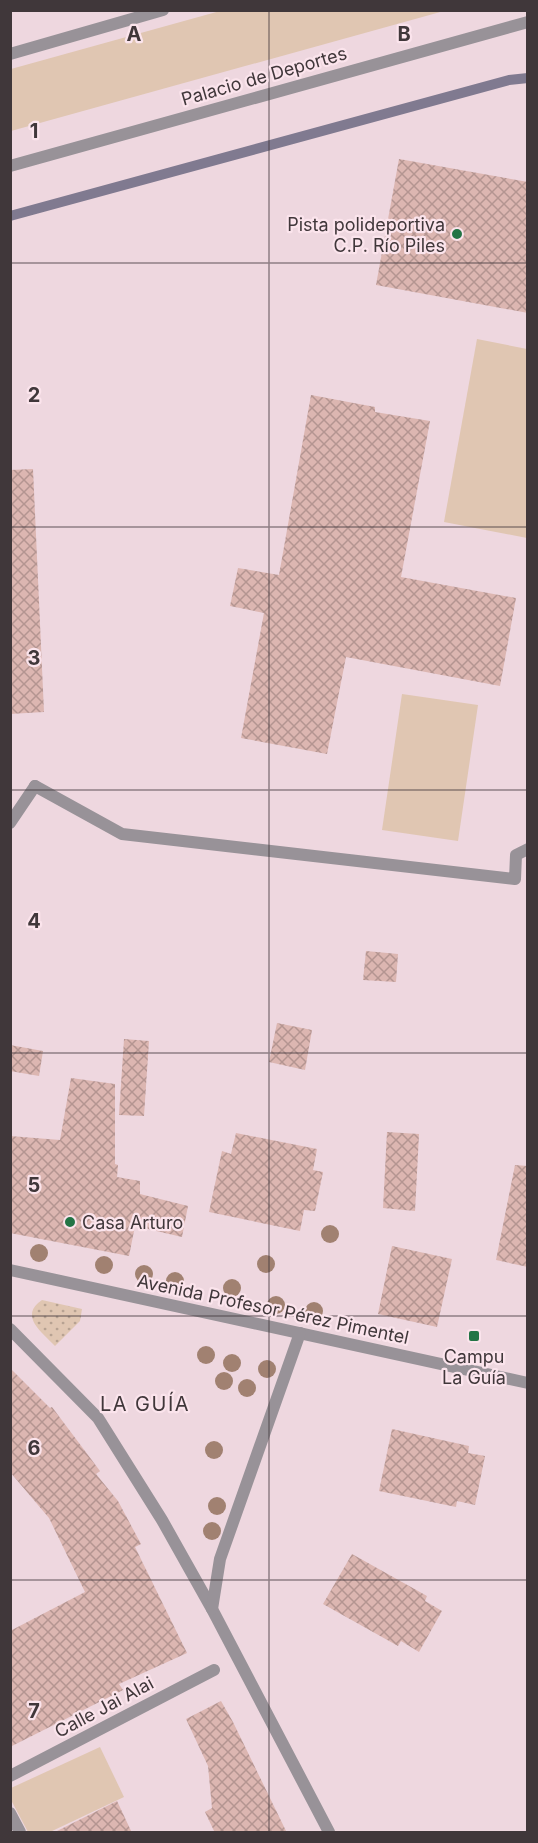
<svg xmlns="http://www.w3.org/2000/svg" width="538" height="1843" font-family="Inter,sans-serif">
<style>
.grass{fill:#e0c6b2}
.park{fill:url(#park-dots)}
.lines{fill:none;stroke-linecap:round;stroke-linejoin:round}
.stream{stroke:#807a90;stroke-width:10}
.building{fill:url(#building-cross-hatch)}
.lane{stroke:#989298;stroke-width:12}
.street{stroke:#989298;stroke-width:12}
.tree{fill:#a18171}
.grid{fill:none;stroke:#40373a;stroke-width:1.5;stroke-opacity:0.55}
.poi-dot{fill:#227445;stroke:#fbe4ec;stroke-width:2}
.labels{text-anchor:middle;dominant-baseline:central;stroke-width:4.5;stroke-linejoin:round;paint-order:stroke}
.street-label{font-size:18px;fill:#40373a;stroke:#fbe4ec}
.poi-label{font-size:18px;fill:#40373a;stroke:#fbe4ec;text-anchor:end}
.neighbourhood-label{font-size:20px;letter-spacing:1.5px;fill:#40373a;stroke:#fbe4ec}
.grid-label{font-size:20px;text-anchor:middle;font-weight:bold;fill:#40373a;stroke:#fbe4ec;stroke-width:4.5;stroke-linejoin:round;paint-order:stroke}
</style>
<defs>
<pattern id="park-dots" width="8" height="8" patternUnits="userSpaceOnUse" patternTransform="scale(1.5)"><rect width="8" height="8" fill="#e0c6b2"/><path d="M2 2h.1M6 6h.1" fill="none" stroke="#b7a292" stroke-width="1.8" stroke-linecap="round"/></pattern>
<pattern id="building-cross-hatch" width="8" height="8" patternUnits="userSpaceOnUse" patternTransform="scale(1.5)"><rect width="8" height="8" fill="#dcb6b1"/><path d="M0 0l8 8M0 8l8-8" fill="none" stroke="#b49591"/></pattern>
</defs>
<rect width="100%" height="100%" fill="#eed7df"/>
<!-- grass -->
<g class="grass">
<path d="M220,11H444L11,131V69Z"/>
<path d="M477,339L527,349V538L444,522Z"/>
<path d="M402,694L478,705L458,841L382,830Z"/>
<path d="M100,1747L124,1797L50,1832H28L11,1800V1788Z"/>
</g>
<!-- park -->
<path class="park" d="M42,1300L82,1309L80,1321L55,1346C43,1333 18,1316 42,1300Z"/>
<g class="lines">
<!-- stream -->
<path class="stream" d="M10,216L509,80L528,78"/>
</g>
<!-- building -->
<g class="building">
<path d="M399,159L528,182V313L376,285Z"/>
<path d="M311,395L375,407V412L430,421L401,577L516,598L500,686L346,657L327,754L241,738L264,613L230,606L238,568L279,575Z"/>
<path d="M33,469L44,712L10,714V470Z"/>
<path d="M366,951L398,954L396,982L363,980Z"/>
<path d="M277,1023L312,1030L305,1070L269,1062Z"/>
<path d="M124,1039L149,1041L144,1116L119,1115Z"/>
<path d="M10,1045L43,1051L39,1076L10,1071Z"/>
<path d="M71,1078L115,1084V1164L118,1165L117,1177L140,1181V1194L188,1206L182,1237L135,1226L129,1256L10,1233V1136L60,1140Z"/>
<path d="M387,1132L419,1134L415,1211L383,1208Z"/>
<path d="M236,1133L317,1149L313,1170L323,1172L315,1211L304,1210L300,1231L209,1212L222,1151L231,1154Z"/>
<path d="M515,1165L528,1166V1267L496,1260Z"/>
<path d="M392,1246L452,1259L437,1327L378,1314Z"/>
<path d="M10,1368L50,1408L52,1407L100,1471L96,1474L118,1501L141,1544L135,1547L187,1653L119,1684L123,1690L10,1747V1631L85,1592L49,1518L10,1472Z"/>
<path d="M392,1429L469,1446L468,1453L485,1456L475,1505L457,1501L456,1507L379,1491Z"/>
<path d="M352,1554L427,1596L425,1601L442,1611L419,1652L401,1641L398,1646L323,1604Z"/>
<path d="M221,1701L233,1722L287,1833H215L205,1812L212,1808L208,1766L186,1719Z"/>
<path d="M117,1801L132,1833H53Z"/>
</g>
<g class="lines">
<!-- lane -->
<g class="lane">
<path d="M10,166L528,22"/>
<path d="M10,823L35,786"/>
</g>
<!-- street -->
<g class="street">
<path d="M10,54L163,10"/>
<path d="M35,786L122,834L515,879L516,855L528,849"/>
<path d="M10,1270L528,1383"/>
<path d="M10,1329L98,1418L162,1520L212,1609L329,1832"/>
<path d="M212,1609L220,1559L300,1333"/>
<path d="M10,1776L214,1670"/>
<path d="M10,1813L20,1832"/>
</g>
</g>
<!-- trees -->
<g class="tree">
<circle cx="330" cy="1234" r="9"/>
<circle cx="39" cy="1253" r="9"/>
<circle cx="266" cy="1264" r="9"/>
<circle cx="104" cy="1265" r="9"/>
<circle cx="144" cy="1274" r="9"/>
<circle cx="175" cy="1281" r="9"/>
<circle cx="232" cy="1288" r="9"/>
<circle cx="276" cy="1305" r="9"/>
<circle cx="314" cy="1311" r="9"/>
<circle cx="206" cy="1355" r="9"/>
<circle cx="232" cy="1363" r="9"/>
<circle cx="267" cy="1369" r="9"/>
<circle cx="224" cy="1381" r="9"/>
<circle cx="247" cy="1388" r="9"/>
<circle cx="214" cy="1450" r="9"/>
<circle cx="217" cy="1506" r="9"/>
<circle cx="212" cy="1531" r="9"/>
</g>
<!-- grid -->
<path class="grid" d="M269,10V1832M10,263H528M10,527H528M10,790H528M10,1053H528M10,1316H528M10,1580H528"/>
<!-- markers -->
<g class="poi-dot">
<circle cx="457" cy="234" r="6"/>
<circle cx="70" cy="1222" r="6"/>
<rect x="468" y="1330" width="12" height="12" rx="3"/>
</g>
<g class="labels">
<!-- street labels -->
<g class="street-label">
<text transform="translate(264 76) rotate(-16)">Palacio de Deportes</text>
<text transform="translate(273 1309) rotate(12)">Avenida Profesor Pérez Pimentel</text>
<text transform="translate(104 1707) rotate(-28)">Calle Jai Alai</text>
</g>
<!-- poi labels -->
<g class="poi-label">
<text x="445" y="224">Pista polideportiva<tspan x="445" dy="21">C.P. Río Piles</tspan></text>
<text x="82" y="1222" text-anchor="start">Casa Arturo</text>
<text x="474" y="1356" text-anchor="middle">Campu<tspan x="474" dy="21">La Guía</tspan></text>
</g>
<!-- neighbourhood labels -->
<g class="neighbourhood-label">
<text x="145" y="1404">LA GUÍA</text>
</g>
</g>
<g class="grid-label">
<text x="134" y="41">A</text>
<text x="404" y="41">B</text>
<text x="34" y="138">1</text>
<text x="34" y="402">2</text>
<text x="34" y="665">3</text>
<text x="34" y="928">4</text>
<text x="34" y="1192">5</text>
<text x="34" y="1455">6</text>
<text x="34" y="1718">7</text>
</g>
<!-- border -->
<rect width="538" height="1843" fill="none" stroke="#40373a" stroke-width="24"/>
</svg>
